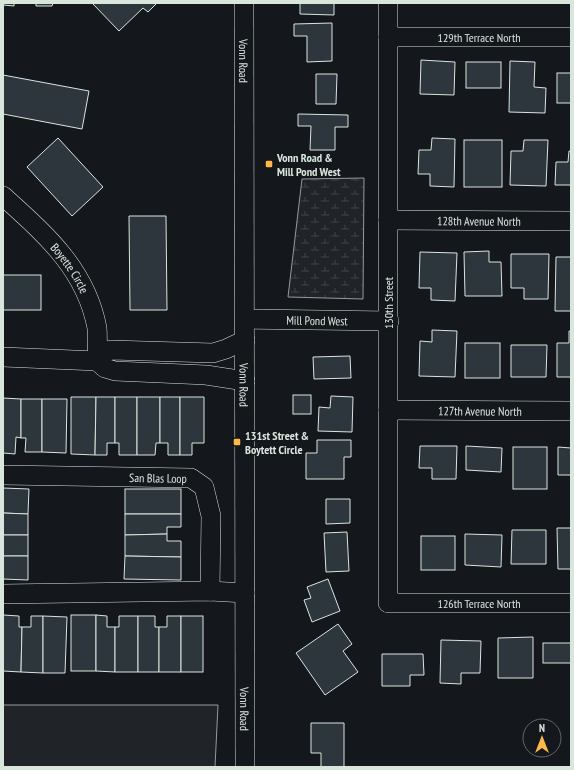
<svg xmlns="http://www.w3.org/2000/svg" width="574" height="770" font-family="'PT Sans Narrow',sans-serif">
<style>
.grass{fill:#202428;stroke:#939e99}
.wetland{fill:url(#wetland-marsh);stroke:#939e99}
.building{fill:#2c363c;stroke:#d8e6dc}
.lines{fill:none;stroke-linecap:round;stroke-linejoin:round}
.minor-casing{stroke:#d8e6dc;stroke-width:20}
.minor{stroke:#14181c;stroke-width:19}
.poi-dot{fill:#ffb74d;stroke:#14181c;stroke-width:1.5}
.labels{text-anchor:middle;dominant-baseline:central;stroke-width:3;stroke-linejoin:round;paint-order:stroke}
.street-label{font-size:12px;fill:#d8e6dc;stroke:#14181c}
.poi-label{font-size:12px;font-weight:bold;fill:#d8e6dc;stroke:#14181c;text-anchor:start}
</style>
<defs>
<pattern id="wetland-marsh" width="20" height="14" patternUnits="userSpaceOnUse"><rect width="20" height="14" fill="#202428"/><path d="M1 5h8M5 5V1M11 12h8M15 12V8" fill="none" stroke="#404447"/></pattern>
</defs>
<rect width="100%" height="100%" fill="#14181c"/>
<!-- grass -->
<path class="grass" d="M3,705H218L215,767H3Z"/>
<!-- wetland -->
<path class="wetland" d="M364,178L363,299L288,297L302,179Z"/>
<!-- building -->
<g class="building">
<path d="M3,3H14V6L3,5Z"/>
<path d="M36,3H53L52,6H36Z"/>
<path d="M95,3H157L148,12L143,8L119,31L93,4Z"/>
<path d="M300,3H334V15L300,14Z"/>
<path d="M332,23V61L307,62V36H294V24Z"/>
<path d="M421,60L455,62L454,95L420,94Z"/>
<path d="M510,61L535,62L534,87L546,88L545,113L509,112Z"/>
<rect x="466" y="62" width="35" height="26"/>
<rect x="557" y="73" width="14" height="30"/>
<path d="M316,74H337L336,104H316Z"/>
<path d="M3,75L89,91L82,129L3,114Z"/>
<path d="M298,114L348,115V127H335V150H310L311,126H298Z"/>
<path d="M58,138L103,187L72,216L27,167Z"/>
<path d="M432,138L455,139L454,187L430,186V174H418L419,150H431Z"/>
<rect x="464" y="140" width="38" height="47"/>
<path d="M524,140H548L546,186L510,185L511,151H523Z"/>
<path d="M569,151H571V185H555L556,162H568Z"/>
<path d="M129,216H166L167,310H130Z"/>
<path d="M489,251V262H501L502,296H465L464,252Z"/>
<path d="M420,252L457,253L455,301L431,300V288H419Z"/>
<path d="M511,254H549L548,299H524V288H511Z"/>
<path d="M556,257H571V311H555Z"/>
<rect x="3" y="275" width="38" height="35"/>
<path d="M432,330L457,331L455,377L419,376L420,341L432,342Z"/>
<path d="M569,331H571V377H557V343H569Z"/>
<rect x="465" y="343" width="35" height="35"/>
<path d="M511,345H547L546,377H511Z"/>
<path d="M350,356L351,378L314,379L313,357Z"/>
<rect x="293" y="395" width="18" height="19"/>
<path d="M331,396L353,397L352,432L318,431L319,407L330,408Z"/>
<path d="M71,397H96L95,455L71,454Z"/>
<path d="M96,397H115V443H107V455H95Z"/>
<path d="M115,397H137V455H119V443H115Z"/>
<path d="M137,397H160V443H156L155,455H137Z"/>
<path d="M160,397H180V455H168V443H160Z"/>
<path d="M180,397H204V443H192V455H180Z"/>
<path d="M3,398L21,399V438L16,437L15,454L3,453Z"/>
<path d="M21,399H42V452H25L26,438H21Z"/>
<path d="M42,399H67L66,453L42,452Z"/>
<path d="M317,440H351V457H344V479H306V453H317Z"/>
<path d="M420,446H457L456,479H432V468H419Z"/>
<path d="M466,446L502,448L501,472L466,470Z"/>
<rect x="513" y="447" width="34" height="42"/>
<path d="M558,447L571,448V475H558Z"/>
<path d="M3,488L29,489L28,514L3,513Z"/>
<rect x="125" y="489" width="56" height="25"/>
<path d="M326,499H350V523L326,524Z"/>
<path d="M3,513L28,514V535H3Z"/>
<path d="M125,514H181V527H167V534L125,535Z"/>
<path d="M557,528H571V569H558Z"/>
<path d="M512,530H546V564H511Z"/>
<path d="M347,532L349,571L326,572L324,533Z"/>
<path d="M167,534V541H181V557L125,556V535Z"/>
<path d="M465,534L502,535L501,567L465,565Z"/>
<rect x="3" y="535" width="25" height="21"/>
<rect x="421" y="536" width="34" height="34"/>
<path d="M3,556H28V580L3,579Z"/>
<path d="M125,556L181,557V580L124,579Z"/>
<path d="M328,579L340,611L312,622L304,600L311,598L307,587Z"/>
<path d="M3,615L19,616V627H22L21,672L3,671Z"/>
<rect x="71" y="615" width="25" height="56"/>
<path d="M96,615L107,616V627H115V672L96,671Z"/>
<path d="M31,616H43V673L21,672L22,627H31Z"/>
<path d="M43,616L67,617L65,673H43Z"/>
<path d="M119,616H138V672H115V627H119Z"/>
<path d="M138,616H155V627H159V672H138Z"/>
<path d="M167,616H181V672H159V627H167Z"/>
<rect x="181" y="616" width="22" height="56"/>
<path d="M338,624L352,644L343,651L358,672L325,695L296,653Z"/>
<path d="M533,637V678H498V638Z"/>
<path d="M441,640L481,641L480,673H461V684L440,683Z"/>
<rect x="543" y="643" width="28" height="20"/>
<path d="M382,654H423L424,675H410V686H382Z"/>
<path d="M311,723H344V767H321V753H311Z"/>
</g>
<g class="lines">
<!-- minor casing -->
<g class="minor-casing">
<g id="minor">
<path id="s1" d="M244,3L245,767"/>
<path id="s2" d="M388,3V603H571"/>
<path id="s3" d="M388,37H571"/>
<path id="s4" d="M3,196C45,234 86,269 97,328C98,338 97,350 97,361L3,357"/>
<path id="s5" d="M388,220L571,221"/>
<path id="s6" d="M245,319L389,321"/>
<path d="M245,381L206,375L115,371L105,368L97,361L103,353L111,350L213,353L226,349L245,340"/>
<path id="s7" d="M388,410L571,411"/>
<path id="s8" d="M3,475L191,478L204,487L211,516L210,591"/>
<path d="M3,594L210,591L245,593"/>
</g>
</g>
<!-- minor -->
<use href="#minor" class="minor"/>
</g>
<!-- markers -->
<g class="poi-dot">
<rect x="265" y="160" width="8" height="8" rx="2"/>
<rect x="233" y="438" width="8" height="8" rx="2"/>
</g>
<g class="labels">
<!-- street labels -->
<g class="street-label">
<text stroke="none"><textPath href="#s3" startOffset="91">129th Terrace North</textPath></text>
<text stroke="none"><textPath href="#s1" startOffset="58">Vonn Road</textPath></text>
<text stroke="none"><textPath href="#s5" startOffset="91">128th Avenue North</textPath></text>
<text stroke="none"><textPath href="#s4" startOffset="99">Boyette Circle</textPath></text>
<text transform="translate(388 303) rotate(-90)">130th Street</text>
<text stroke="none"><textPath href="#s6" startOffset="72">Mill Pond West</textPath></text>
<text stroke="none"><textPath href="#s1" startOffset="382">Vonn Road</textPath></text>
<text stroke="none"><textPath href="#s7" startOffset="92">127th Avenue North</textPath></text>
<text stroke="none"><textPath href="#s8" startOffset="155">San Blas Loop</textPath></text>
<text stroke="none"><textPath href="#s2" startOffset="691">126th Terrace North</textPath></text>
<text stroke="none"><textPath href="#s1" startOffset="706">Vonn Road</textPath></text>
</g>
<!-- poi labels -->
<g class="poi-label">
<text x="277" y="157">Vonn Road &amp;<tspan x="277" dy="14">Mill Pond West</tspan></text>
<text x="245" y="435">131st Street &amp;<tspan x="245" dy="14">Boytett Circle</tspan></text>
</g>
</g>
<!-- border -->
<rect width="574" height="770" fill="none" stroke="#d8e6dc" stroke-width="8"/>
<!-- north arrow -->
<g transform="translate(542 738)"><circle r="19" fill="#14181c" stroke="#626a69"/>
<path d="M0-3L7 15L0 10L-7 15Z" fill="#ffb74d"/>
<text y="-6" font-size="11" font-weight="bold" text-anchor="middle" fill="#d8e6dc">N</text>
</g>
</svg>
